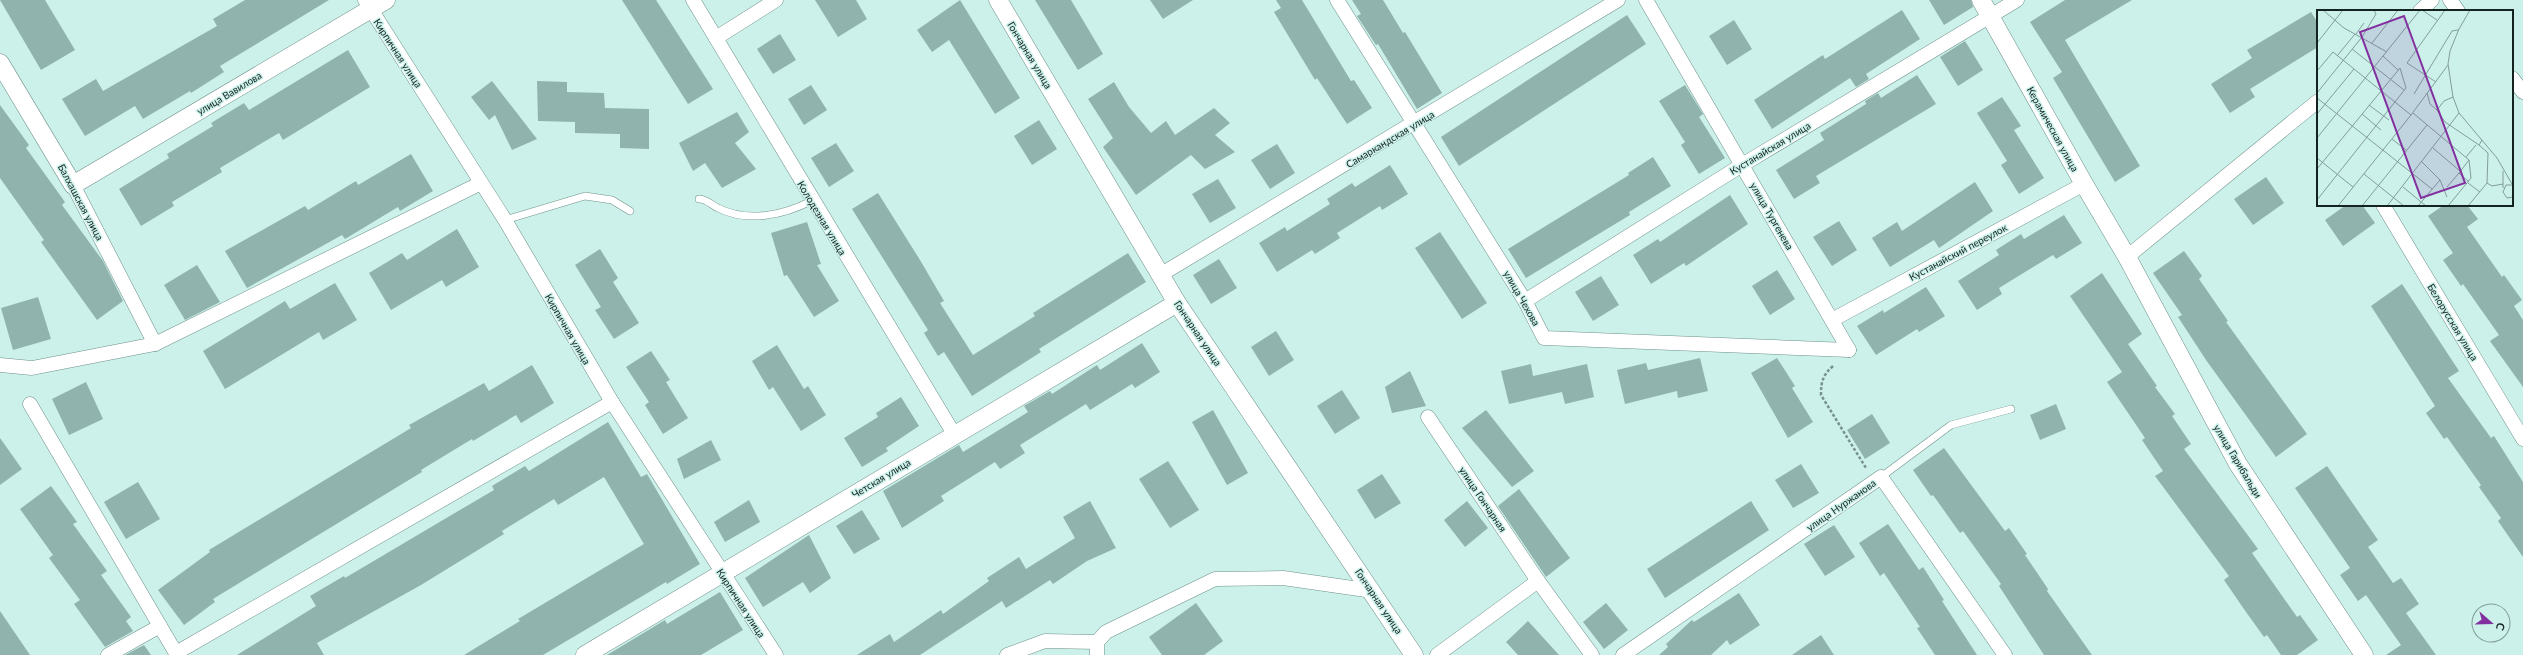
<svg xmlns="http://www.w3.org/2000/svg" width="2523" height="655" font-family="Lato,sans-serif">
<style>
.building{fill:#90b4ad}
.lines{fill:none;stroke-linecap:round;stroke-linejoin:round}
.service-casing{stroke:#6e918a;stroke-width:8}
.minor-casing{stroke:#6e918a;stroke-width:15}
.tertiary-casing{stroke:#6e918a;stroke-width:19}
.path{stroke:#78928e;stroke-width:2.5;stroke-dasharray:3 2;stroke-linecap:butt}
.service{stroke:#fff;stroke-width:7}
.minor{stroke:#fff;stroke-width:14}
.tertiary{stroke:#fff;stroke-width:18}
.labels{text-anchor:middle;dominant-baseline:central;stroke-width:3;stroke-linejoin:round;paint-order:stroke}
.street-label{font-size:10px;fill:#142220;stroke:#ccf1ea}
.inset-road{fill:none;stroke:#829e99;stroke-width:1}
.view{fill:#82309f;fill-opacity:0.15;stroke:#82309f;stroke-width:2}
.inset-edge{fill:none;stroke:#142220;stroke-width:2}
</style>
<rect width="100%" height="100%" fill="#ccf1ea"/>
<!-- building -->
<g class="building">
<path d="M0,0H45L75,50L41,70Z"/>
<path d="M245,0H329L220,66L224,72L191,93L190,91L143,119L135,106L85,136L62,99L96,79L103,91L217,26L213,19Z"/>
<path d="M622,0H656L713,89L688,104Z"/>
<path d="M815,0H856L867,19L838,37Z"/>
<path d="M960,0L1020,98L995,114L949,40L932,52L917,30Z"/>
<path d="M1035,0H1071L1103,54L1078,70Z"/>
<path d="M1150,0H1193L1163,19Z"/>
<path d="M1276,0H1302L1351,81L1354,80L1372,108L1347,124L1317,78L1315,80L1274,12L1281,8Z"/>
<path d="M1352,0H1383L1403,33L1405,32L1442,93L1417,109L1378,44L1376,45L1357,16L1361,14Z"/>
<path d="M1929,0H1971L1973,7L1944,25Z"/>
<path d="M2065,0H2132L2065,40L2140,166L2115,182L2053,78L2062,72L2030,22Z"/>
<path d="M1902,10L1920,39L1866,74L1869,79L1856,87L1850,78L1772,129L1754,100L1823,55L1825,59Z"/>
<path d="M2311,12L2318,23V47L2250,89L2255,97L2230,113L2211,84L2252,58L2247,50Z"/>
<path d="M1627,15L1646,44L1459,166L1441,137Z"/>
<path d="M1734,20L1752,49L1727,65L1709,36Z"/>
<path d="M780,34L796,60L773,74L757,49Z"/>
<path d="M1965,41L1983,70L1958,86L1940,57Z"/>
<path d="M348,50L370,87L283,140L279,133L220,168L222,172L172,202L174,206L141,226L119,189L169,158L167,154L213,126L211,123L244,103L249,110Z"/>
<path d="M1917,75L1936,104L1816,176L1820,183L1794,199L1776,170L1824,140L1820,133L1866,104L1865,101L1878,93L1881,98Z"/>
<path d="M492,81L537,139L512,150L495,115L489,120L471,97Z"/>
<path d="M537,81L567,82V92L604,93L605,108L649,109V149L620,148V134L575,133V122L538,121Z"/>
<path d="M1114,82L1129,107L1151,133L1166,121L1175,135L1214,108L1230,123L1215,135L1235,152L1205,169L1191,155L1136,195L1103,147L1113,138L1088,99Z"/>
<path d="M811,85L827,110L804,125L788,99Z"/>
<path d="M1685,85L1703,114L1699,117L1725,158L1699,174L1681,145L1685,142L1659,101Z"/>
<path d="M2002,97L2021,126L2014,130L2044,178L2019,194L2001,165L2007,161L1977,113Z"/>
<path d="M0,105L29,145L26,148L65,202L62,205L103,261L123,301L97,320L41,242L44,240L0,178Z"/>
<path d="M737,112L749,132L735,143L756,169L722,188L705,163L693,171L679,143Z"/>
<path d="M1039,120L1057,149L1032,165L1014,136Z"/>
<path d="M836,143L854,171L829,187L811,158Z"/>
<path d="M1277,144L1295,173L1270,189L1251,160Z"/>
<path d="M411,154L433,191L400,211L398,207L345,239L342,235L247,288L225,251L305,206L308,210L356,181L358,185Z"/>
<path d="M1653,157L1671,186L1629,212L1630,215L1526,278L1508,249L1629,175L1628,173Z"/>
<path d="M1390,165L1408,194L1382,210L1380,206L1337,233L1340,238L1315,254L1312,250L1277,272L1259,243L1285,227L1287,231L1330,204L1327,199L1352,183L1355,187Z"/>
<path d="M2266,177L2284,203L2253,225L2234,199Z"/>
<path d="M1218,179L1236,208L1210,223L1192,194Z"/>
<path d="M1975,182L1993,211L1939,248L1934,240L1890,267L1872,238L1897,222L1902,231Z"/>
<path d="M878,193L920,260L944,301L940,303L973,355L1035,316L1033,313L1128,253L1146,282L1039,349L1041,352L972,396L944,352L938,356L924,333L928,330L852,209Z"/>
<path d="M1730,195L1748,224L1686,266L1684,263L1651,284L1633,255L1658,239L1660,242Z"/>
<path d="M2346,205H2362L2375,223L2343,246L2325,220Z"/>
<path d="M2444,205H2467L2478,219L2467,227L2502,277L2504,275L2522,300L2514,306L2523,320V387L2490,341L2499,335L2463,284L2461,286L2443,260L2453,253L2428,216Z"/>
<path d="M2064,215L2082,243L2056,259L2053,255L1999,288L2002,294L1977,310L1958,281L1999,255L1996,250L2021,234L2024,239Z"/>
<path d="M1839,221L1857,250L1832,266L1813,237Z"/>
<path d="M807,222L821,264L817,265L839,301L814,317L787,275L784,276L771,233Z"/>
<path d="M457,229L479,267L446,287L442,280L391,310L369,273L402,253L407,260Z"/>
<path d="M1440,232L1487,303L1462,319L1415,248Z"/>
<path d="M600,249L618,278L613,282L639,323L614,339L595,310L601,307L575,265Z"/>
<path d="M2184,251L2202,276L2199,279L2228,321L2226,322L2307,434L2276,457L2206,360L2178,317L2182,315L2153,273Z"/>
<path d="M1219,259L1237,288L1211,304L1193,275Z"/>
<path d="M197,265L220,302L185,320L164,285Z"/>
<path d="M1777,270L1795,299L1770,315L1752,286Z"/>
<path d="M2102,273L2142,334L2128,344L2157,386L2155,387L2175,414L2172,416L2191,444L2184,449L2258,549L2252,553L2297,617L2300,615L2318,640L2297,655H2281L2267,635L2264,637L2246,612L2224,580L2229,576L2155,476L2163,471L2142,440L2145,438L2107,382L2122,372L2070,296Z"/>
<path d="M1601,276L1619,305L1593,321L1575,292Z"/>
<path d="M335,283L357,320L323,340L319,332L225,389L203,351L285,301L290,309Z"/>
<path d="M2402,284L2459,371L2448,378L2491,438L2494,436L2523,482V557L2498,521L2501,518L2479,487L2481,485L2447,437L2444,439L2426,413L2435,406L2371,306Z"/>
<path d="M1926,287L1945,316L1919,332L1917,329L1876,355L1857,326L1883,310L1884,313Z"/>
<path d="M38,297L51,339L13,350L1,308Z"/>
<path d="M1276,331L1294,360L1269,376L1251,347Z"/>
<path d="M1142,343L1160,372L1135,388L1132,384L1090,410L1086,404L1020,445L1025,453L1000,469L995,462L941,496L944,501L902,528L883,491L959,445L963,452L1028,412L1024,406L1050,391L1052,394L1097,365L1100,370Z"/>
<path d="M777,345L804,389L808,386L826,415L801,431L773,387L769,390L752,361Z"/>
<path d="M651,351L670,380L666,382L688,418L663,434L645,405L649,402L626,367Z"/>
<path d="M1700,358L1708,391L1678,398L1677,391L1625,404L1617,370L1646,363L1648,370Z"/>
<path d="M1777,358L1795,386L1792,388L1813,422L1788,438L1751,373Z"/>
<path d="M1531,364L1533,376L1587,364L1594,397L1565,404L1562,392L1509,404L1501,371Z"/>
<path d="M532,365L554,403L521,423L516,415L473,441L472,439L421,470L422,472L213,599L215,602L184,625L158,590L210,552L209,550L411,428L409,425L484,383L489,391Z"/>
<path d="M1410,371L1426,406L1392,413L1385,387Z"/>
<path d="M86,382L103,419L69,435L52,399Z"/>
<path d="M1342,390L1360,418L1335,434L1317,406Z"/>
<path d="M901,397L919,426L886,448L888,451L862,467L844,438L878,417L876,413Z"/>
<path d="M2056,404L2066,429L2040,440L2030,415Z"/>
<path d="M1213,410L1248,473L1227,485L1192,422Z"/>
<path d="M1486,410L1534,471L1512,487L1462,428Z"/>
<path d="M1872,414L1890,443L1865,459L1847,430Z"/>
<path d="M608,422L641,477L647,474L700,564L667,584L666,582L543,655H464L520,621L518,619L644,544L604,477L558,505L554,499L502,531L504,534L421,585L317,643L324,655H237L316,606L310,596L344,576L345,578L448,517L494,490L492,486L525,466L529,471Z"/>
<path d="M0,438L22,469L0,485Z"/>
<path d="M711,440L721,460L684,479L677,459Z"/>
<path d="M1944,448L2005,531L2009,528L2027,554L2025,555L2048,589L2047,591L2092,655H2044L1999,586L2001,584L1963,531L1960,533L1933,495L1931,496L1913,470Z"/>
<path d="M1168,461L1199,510L1170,528L1139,479Z"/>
<path d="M1801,464L1819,493L1793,508L1775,480Z"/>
<path d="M2327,466L2378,540L2368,547L2393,583L2401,578L2419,604L2406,613L2436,655H2386L2401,645L2366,595L2358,601L2340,575L2350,568L2295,488Z"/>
<path d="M1382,474L1401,503L1375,519L1357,490Z"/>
<path d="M138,482L160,519L126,539L104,502Z"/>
<path d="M51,486L77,522L73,524L107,571L101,575L131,617L126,621L133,631L105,647L74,604L80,600L49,558L53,555L20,509Z"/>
<path d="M1519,489L1570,558L1546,577L1498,506Z"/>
<path d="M749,500L760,522L725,542L714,522Z"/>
<path d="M1090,501L1116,548L1087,561L1053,584L1050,580L1006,608L1002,601L920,655H857L890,634L894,642L941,610L943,614L989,581L987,578L1019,557L1026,569L1075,538L1063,517Z"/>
<path d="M1467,501L1488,528L1465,547L1444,520Z"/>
<path d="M1751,501L1769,530L1665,598L1647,569Z"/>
<path d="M862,510L880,539L854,554L836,526Z"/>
<path d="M1888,524L1919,570L1923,567L1944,600L1942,601L1977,655H1935L1917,628L1920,627L1884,573L1880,576L1859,543Z"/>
<path d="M1834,525L1855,557L1825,576L1804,544Z"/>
<path d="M809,535L831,578L810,593L803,582L763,607L745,578Z"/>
<path d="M720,592L743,630L701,655H607L665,620L667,624Z"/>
<path d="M1739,593L1760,625L1730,645L1727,640L1711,655H1659L1668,647L1666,644L1692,620L1694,622Z"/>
<path d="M1196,603L1223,641L1204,655H1162L1149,637Z"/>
<path d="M1606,603L1628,630L1604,649L1583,622Z"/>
<path d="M0,611L30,655H0Z"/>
<path d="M1528,621L1559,655H1518L1506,642Z"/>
<path d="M1821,635L1834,655H1792Z"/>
<path d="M144,645L151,655H125Z"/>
</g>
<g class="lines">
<!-- service casing -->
<g class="service-casing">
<g id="service">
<path d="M699,199C707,199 711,205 718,208C748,223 784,215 811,201"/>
<path d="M505,220L585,196L612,200L630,211"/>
<path d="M1881,477L1951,425L2011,409"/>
</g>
</g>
<!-- minor casing -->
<g class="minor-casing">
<g id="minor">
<path d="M365,0L505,220L612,402L776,655"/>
<path d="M693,0L954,434"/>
<path d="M1337,0L1525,301L1544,338L1849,350"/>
<path d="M1646,0L1849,350"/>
<path d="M2450,0L2458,11"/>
<path d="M2420,11L2432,0"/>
<path d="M716,38L776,0"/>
<path d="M2512,78L2523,92"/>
<path d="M73,185L155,344"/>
<path d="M2383,205L2523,439"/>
<path d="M2127,257L2318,101"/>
<path d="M1160,275L1618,0"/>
<path d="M1525,301L1742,165L2017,0"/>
<path d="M1832,320L2084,184"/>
<path d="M0,365L32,368L155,344L481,183"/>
<path d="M30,404L160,626"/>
<path d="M1428,417L1538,581L1592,655"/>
<path d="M176,653L612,402"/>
<path d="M108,655L160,626L177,655"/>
<path d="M1007,655L1045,641L1097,642"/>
<path d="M1097,655V642L1106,632L1215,579L1283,578L1373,591"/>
<path d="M1437,655L1538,581"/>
<path d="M1623,655L1881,477L2005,655"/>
</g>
</g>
<!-- tertiary casing -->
<g class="tertiary-casing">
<g id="tertiary">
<path d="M998,0L1177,303L1414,655"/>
<path d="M1981,0L2084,184L2127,257L2238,464L2364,655"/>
<path d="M0,63L73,185L386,0"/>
<path d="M585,655L1177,303"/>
</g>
</g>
<!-- path -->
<path class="path" d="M1833,366C1823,375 1821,381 1821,395L1866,468"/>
<!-- service -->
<use href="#service" class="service"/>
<!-- minor -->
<use href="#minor" class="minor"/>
<!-- tertiary -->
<use href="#tertiary" class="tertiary"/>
</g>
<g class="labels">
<!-- street labels -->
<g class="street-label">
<text transform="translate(398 53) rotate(57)">Кирпичная улица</text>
<text transform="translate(1030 55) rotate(59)">Гончарная улица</text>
<text transform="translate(229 93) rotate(-31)">улица Вавилова</text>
<text transform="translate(2053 129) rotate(61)">Керамическая улица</text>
<text transform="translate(1390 139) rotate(-31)">Самаркандская улица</text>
<text transform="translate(1770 148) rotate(-31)">Кустанайская улица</text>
<text transform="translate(81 202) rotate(62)">Балхашская улица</text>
<text transform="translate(1772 216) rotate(60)">улица Тургенева</text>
<text transform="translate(822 218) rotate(59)">Колодезная улица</text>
<text transform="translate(1958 252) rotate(-28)">Кустанайский переулок</text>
<text transform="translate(1522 298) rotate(60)">улица Чехова</text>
<text transform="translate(2453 322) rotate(59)">Белорусская улица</text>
<text transform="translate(568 329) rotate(60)">Кирпичная улица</text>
<text transform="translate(1198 333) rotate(56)">Гончарная улица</text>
<text transform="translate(2238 461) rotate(59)">улица Гарибальди</text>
<text transform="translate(881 478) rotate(-31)">Четская улица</text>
<text transform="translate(1483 499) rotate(56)">улица Гончарная</text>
<text transform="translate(1841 505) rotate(-35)">улица Нуржанова</text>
<text transform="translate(1379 601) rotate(56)">Гончарная улица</text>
<text transform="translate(741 603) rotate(57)">Кирпичная улица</text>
</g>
</g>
<!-- overview -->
<g transform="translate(2317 10)">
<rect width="196" height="196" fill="#ccf1ea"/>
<path class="inset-road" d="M6,0L27,18L70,42M105,0L120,10M153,0L142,19L133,41L131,54L136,87L142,103L180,148L195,174M39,24L47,13M0,33L26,0M55,33L81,0M35,39L87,80M20,46L38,24M66,46L81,60M0,61L16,42L94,105M119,72L90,53L128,0M0,83L45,27L59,4L57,0M110,83L113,94L120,100L127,91L136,87M97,84L135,21L141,20M0,88L115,179M52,95L72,110M120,100L128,112L162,135M96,103L152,150L154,168L131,196M0,104L37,59M45,104L64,120M0,128L103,0M75,129L89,140M116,138L143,161M149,147L159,135M0,148L36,177M105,152L123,170L130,187M0,159L83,58M47,164L87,196M152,172L142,163L152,150M151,173L163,182M170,173L175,176L186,174M196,175H189L186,182L190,188L196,187M86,177L109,196M130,177L142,163M186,178V161M0,190L89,78L83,58M21,196L94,105L131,55M45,196L110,115M70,196L142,103M101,196L123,170M151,196L170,173L171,143L162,135L165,130"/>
<path class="view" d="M87,6L148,173L104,188L43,22Z"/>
<rect width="196" height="196" class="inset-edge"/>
</g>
<!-- north arrow -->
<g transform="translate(2491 623) rotate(110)"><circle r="19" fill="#ccf1ea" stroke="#829e99"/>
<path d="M0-3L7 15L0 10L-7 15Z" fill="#82309f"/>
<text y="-6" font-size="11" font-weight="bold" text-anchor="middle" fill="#142220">С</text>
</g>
</svg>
